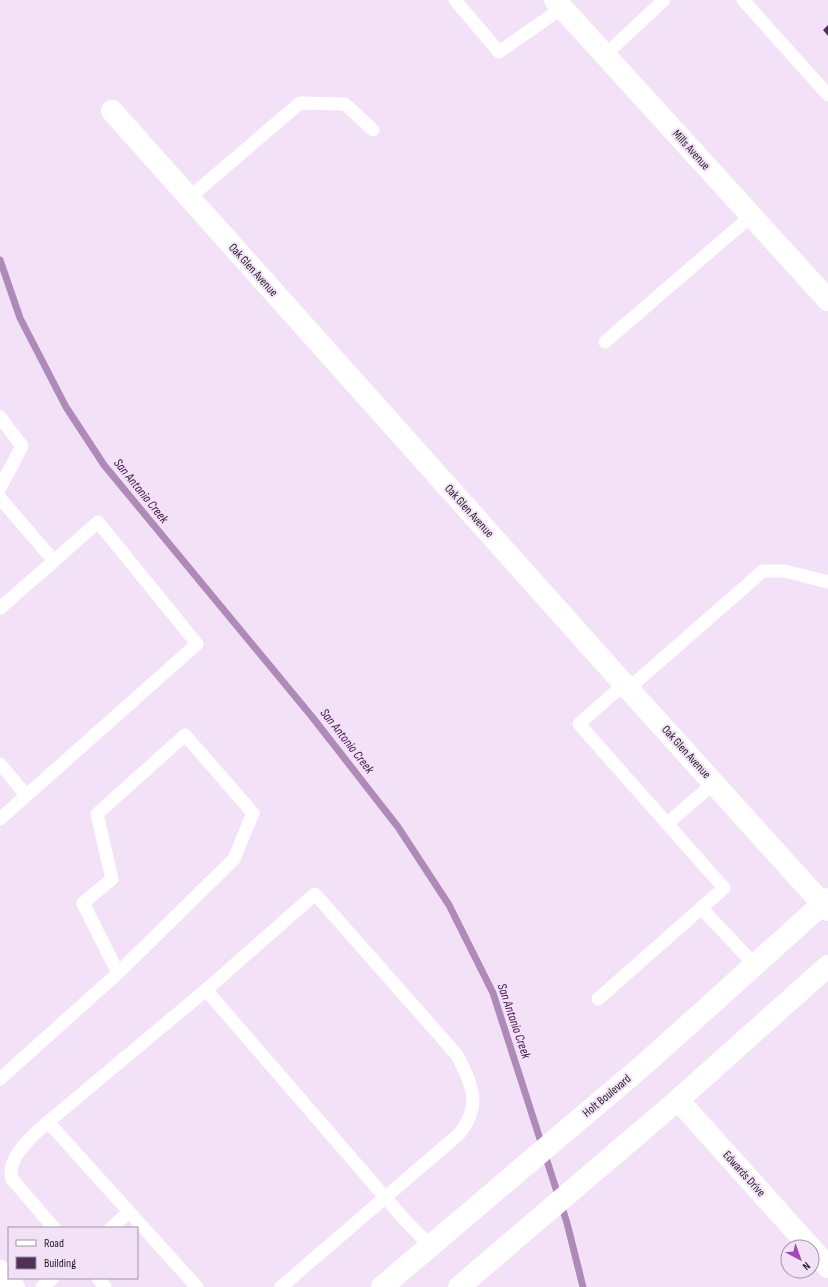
<svg xmlns="http://www.w3.org/2000/svg" width="828" height="1287" font-family="'Sofia Sans Condensed',sans-serif">
<style>
.lines{fill:none;stroke-linecap:round;stroke-linejoin:round}
.stream{stroke:#af89b8;stroke-width:7}
.building{fill:#512f59}
.service{stroke:#fff;stroke-width:13}
.minor{stroke:#fff;stroke-width:22}
.primary{stroke:#fff;stroke-width:22}
.labels{text-anchor:middle;dominant-baseline:central;stroke-width:4;stroke-linejoin:round;paint-order:stroke}
.street-label{font-size:12px;fill:#211b23;stroke:#f3e2f7}
.water-label{font-size:13px;font-style:italic;fill:#400f4a;stroke:#f3e2f7}
</style>
<rect width="100%" height="100%" fill="#f3e2f7"/>
<g class="lines">
<!-- stream -->
<path class="stream" d="M0,260L20,318L66,407L104,465L313,718L398,827L449,905L493,993L567,1223L583,1287"/>
</g>
<!-- building -->
<path class="building" d="M828,25V36L823,30Z"/>
<g class="lines">
<!-- service -->
<g class="service">
<path d="M455,0L499,52L562,8"/>
<path d="M743,0L828,95"/>
<path d="M605,55L664,0"/>
<path d="M189,198L300,103L345,104L373,130"/>
<path d="M605,342L751,216"/>
<path d="M0,417L22,446L0,488"/>
<path d="M0,498L54,561L0,608"/>
<path d="M628,689L763,571H785L828,582"/>
<path d="M0,764L26,795"/>
<path d="M0,819L197,644L98,522L54,561"/>
<path d="M668,823L714,783"/>
<path d="M701,908L755,965"/>
<path d="M206,990L315,894L457,1055C472,1085 483,1106 458,1135L281,1287"/>
<path d="M598,999L724,888L579,724L624,684"/>
<path d="M0,1079L118,973L234,859L253,813L185,735L97,814L112,879L83,903L118,973"/>
<path d="M48,1122C34,1134 5,1159 12,1179L54,1228"/>
<path d="M111,1228L129,1212"/>
<path d="M98,1278L105,1287"/>
<path d="M42,1287L53,1278"/>
<path d="M197,1287L48,1122L206,990L403,1218L430,1246"/>
</g>
<!-- minor -->
<g class="minor">
<path d="M555,0L828,300"/>
<path d="M112,111L624,684L828,910"/>
<path d="M678,1100L810,1247"/>
<path d="M812,1249L828,1267"/>
<path d="M0,1271L14,1287"/>
</g>
<!-- primary -->
<g class="primary">
<path d="M382,1287L647,1062L828,899"/>
<path d="M459,1287L678,1100L828,966"/>
</g>
</g>
<g class="labels">
<!-- street labels -->
<g class="street-label">
<text transform="translate(691 150) rotate(48)">Mills Avenue</text>
<text transform="translate(253 270) rotate(48)">Oak Glen Avenue</text>
<text transform="translate(469 511) rotate(48)">Oak Glen Avenue</text>
<text transform="translate(686 752) rotate(48)">Oak Glen Avenue</text>
<text transform="translate(607 1096) rotate(-40)">Holt Boulevard</text>
<text transform="translate(744 1174) rotate(48)">Edwards Drive</text>
</g>
<!-- water labels -->
<g class="water-label">
<text transform="translate(141 491) rotate(51)">San Antonio Creek</text>
<text transform="translate(347 741) rotate(52)">San Antonio Creek</text>
<text transform="translate(514 1021) rotate(71)">San Antonio Creek</text>
</g>
</g>
<!-- legend -->
<rect x="8" y="1227" width="130" height="52" fill="#f3e2f7" stroke="#9f92a2"/>
<rect x="16" y="1240" width="20" height="6" fill="#ffffff" stroke="#9f92a2"/>
<text x="44" y="1247" font-size="12" fill="#211b23">Road</text>
<rect x="16" y="1257" width="20" height="12" fill="#512f59" stroke="#9f92a2"/>
<text x="44" y="1267" font-size="12" fill="#211b23">Building</text>
<!-- north arrow -->
<g transform="translate(800 1259) rotate(139)"><circle r="19" fill="#f3e2f7" stroke="#9f92a2"/>
<path d="M0-3L7 15L0 10L-7 15Z" fill="#a249b6"/>
<text y="-6" font-size="11" font-weight="bold" text-anchor="middle" fill="#211b23">N</text>
</g>
</svg>
